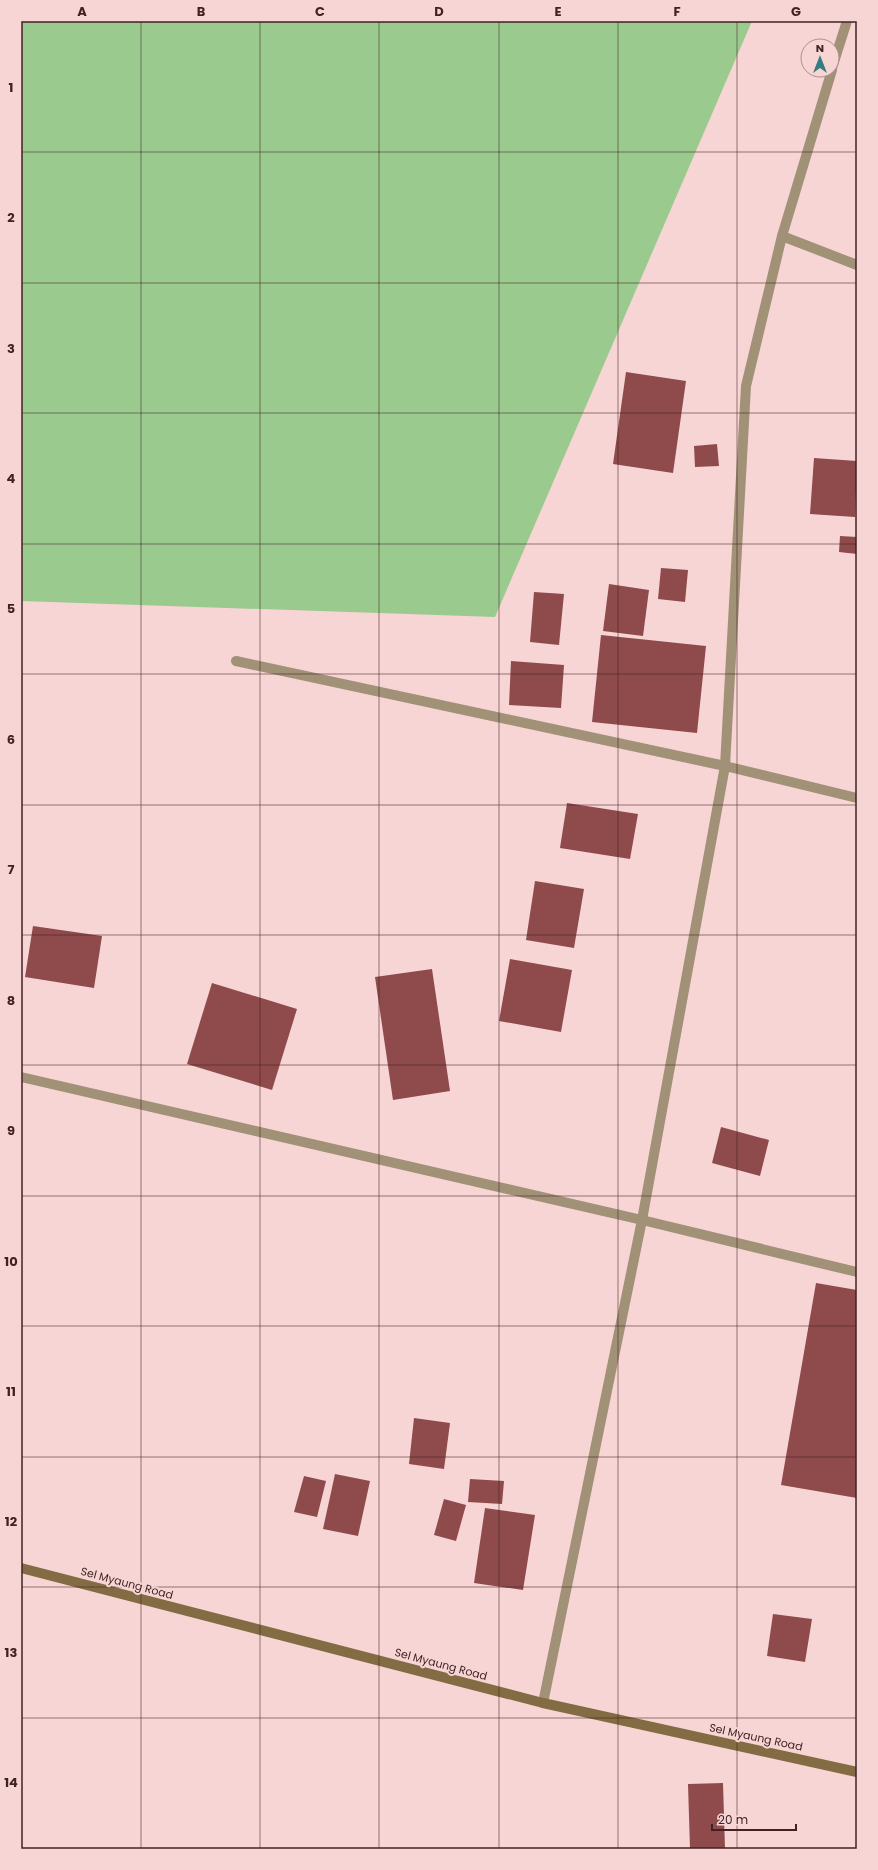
<svg xmlns="http://www.w3.org/2000/svg" width="878" height="1870" font-family="Poppins,sans-serif">
<style>
.green{fill:#9bca8e}
.building{fill:#8f4a4c}
.lines{fill:none;stroke-linecap:round;stroke-linejoin:round}
.street{stroke:#a19176;stroke-width:10}
.secondary{stroke:#836b43;stroke-width:10}
.grid{fill:none;stroke:#412223;stroke-width:1;stroke-opacity:0.55}
.labels{text-anchor:middle;dominant-baseline:central;stroke-width:4;stroke-linejoin:round;paint-order:stroke}
.street-label{font-size:11px;fill:#412223;stroke:#f7d5d5}
.neatline{fill:none;stroke:#412223;stroke-width:1.5}
.grid-label{font-size:13px;text-anchor:middle;font-weight:bold;fill:#412223}
</style>
<rect width="100%" height="100%" fill="#f7d5d5"/>
<!-- green -->
<path class="green" d="M21,21H752L495,617L21,601Z"/>
<!-- building -->
<g class="building">
<path d="M626,372L686,381L673,473L613,464Z"/>
<path d="M717,444L719,466L695,467L694,446Z"/>
<path d="M814,458L857,461L855,517L810,514Z"/>
<path d="M840,536L857,537V554L839,552Z"/>
<path d="M661,568L688,570L685,602L658,599Z"/>
<path d="M609,584L649,590L643,636L603,631Z"/>
<path d="M534,592L564,594L559,645L530,642Z"/>
<path d="M601,635L706,646L697,733L592,722Z"/>
<path d="M511,661L564,665L561,708L509,705Z"/>
<path d="M567,803L638,814L630,859L560,848Z"/>
<path d="M535,881L584,889L574,948L526,940Z"/>
<path d="M33,926L102,936L94,988L25,977Z"/>
<path d="M510,959L572,970L561,1032L499,1021Z"/>
<path d="M432,969L450,1091L393,1100L375,977Z"/>
<path d="M212,983L297,1009L272,1090L187,1064Z"/>
<path d="M721,1127L769,1140L760,1176L712,1163Z"/>
<path d="M816,1283L857,1290V1498L781,1485Z"/>
<path d="M414,1418L450,1423L444,1469L409,1464Z"/>
<path d="M335,1474L370,1481L358,1536L323,1529Z"/>
<path d="M304,1476L326,1481L317,1517L294,1512Z"/>
<path d="M470,1479L504,1481L502,1504L468,1502Z"/>
<path d="M444,1499L466,1505L456,1541L434,1535Z"/>
<path d="M485,1508L535,1515L523,1590L474,1583Z"/>
<path d="M773,1614L812,1619L805,1662L767,1656Z"/>
<path d="M723,1783L725,1849H690L688,1784Z"/>
</g>
<g class="lines">
<!-- street -->
<g class="street">
<path d="M832,68L847,21"/>
<path d="M782,236L857,265"/>
<path d="M236,661L725,766L857,798"/>
<path d="M21,1077L642,1220L857,1272"/>
<path d="M543,1703L642,1220L725,766L746,386L782,236L832,70"/>
</g>
<!-- secondary -->
<path class="secondary" d="M21,1568L543,1703L857,1772"/>
</g>
<!-- grid -->
<path class="grid" d="M141,21V1849M260,21V1849M379,21V1849M499,21V1849M618,21V1849M737,21V1849M21,152H857M21,283H857M21,413H857M21,544H857M21,674H857M21,805H857M21,935H857M21,1065H857M21,1196H857M21,1326H857M21,1457H857M21,1587H857M21,1718H857"/>
<g class="labels">
<!-- street labels -->
<g class="street-label">
<text transform="translate(127 1583) rotate(15)">Sel Myaung Road</text>
<text transform="translate(441 1664) rotate(15)">Sel Myaung Road</text>
<text transform="translate(756 1737) rotate(12)">Sel Myaung Road</text>
</g>
</g>
<!-- border -->
<rect width="878" height="1870" fill="none" stroke="#f7d5d5" stroke-width="44"/>
<!-- north arrow -->
<g transform="translate(820 58)"><circle r="19" fill="#f7d5d5" stroke="#ae8d8e"/>
<path d="M0-3L7 15L0 10L-7 15Z" fill="#347d80"/>
<text y="-6" font-size="11" font-weight="bold" text-anchor="middle" fill="#412223">N</text>
</g>
<!-- scale -->
<path d="M712 1824v6h84v-6" fill="none" stroke="#412223" stroke-width="2"/>
<text x="718" y="1824" font-size="12" fill="#412223" stroke="#f7d5d5" stroke-width="3" paint-order="stroke">20 m</text>
<rect x="22" y="22" width="834" height="1826" class="neatline"/>
<g class="grid-label">
<text x="82" y="16">A</text>
<text x="201" y="16">B</text>
<text x="320" y="16">C</text>
<text x="439" y="16">D</text>
<text x="558" y="16">E</text>
<text x="677" y="16">F</text>
<text x="796" y="16">G</text>
<text x="11" y="92">1</text>
<text x="11" y="222">2</text>
<text x="11" y="353">3</text>
<text x="11" y="483">4</text>
<text x="11" y="613">5</text>
<text x="11" y="744">6</text>
<text x="11" y="874">7</text>
<text x="11" y="1005">8</text>
<text x="11" y="1135">9</text>
<text x="11" y="1266">10</text>
<text x="11" y="1396">11</text>
<text x="11" y="1526">12</text>
<text x="11" y="1657">13</text>
<text x="11" y="1787">14</text>
</g>
</svg>
